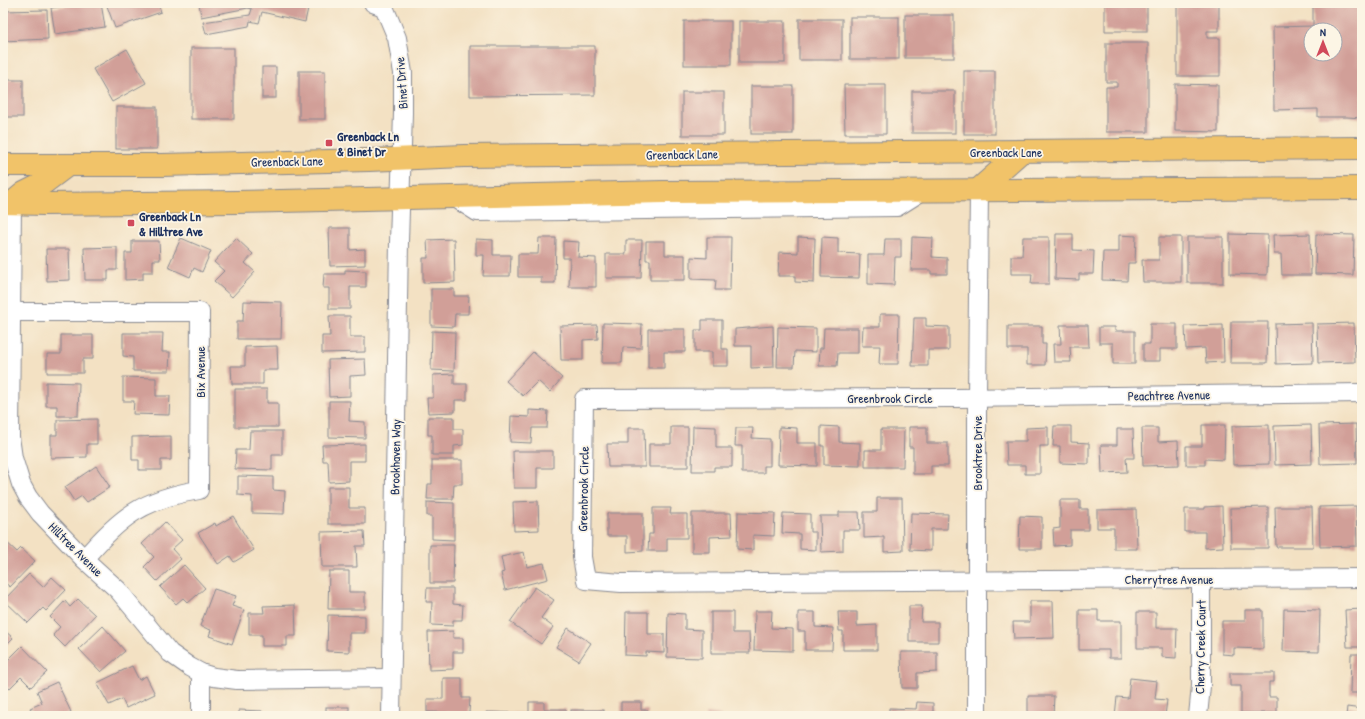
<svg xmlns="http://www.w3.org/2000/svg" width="1365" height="719" font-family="'Patrick Hand',sans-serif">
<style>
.building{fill:#d19f98;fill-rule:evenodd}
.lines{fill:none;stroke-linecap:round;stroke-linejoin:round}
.minor-casing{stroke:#878890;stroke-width:20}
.major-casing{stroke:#878890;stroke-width:24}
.minor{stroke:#fff;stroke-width:18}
.major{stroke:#f1c369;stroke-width:22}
.poi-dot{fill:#d1495b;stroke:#fcf5e5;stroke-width:1.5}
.labels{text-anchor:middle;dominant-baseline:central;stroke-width:3.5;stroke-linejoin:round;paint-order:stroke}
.street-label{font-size:13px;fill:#1b2f5e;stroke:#fcf5e5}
.poi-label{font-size:13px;font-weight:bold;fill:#1b2f5e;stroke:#fcf5e5;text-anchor:start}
</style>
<rect width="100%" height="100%" fill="#fcf5e5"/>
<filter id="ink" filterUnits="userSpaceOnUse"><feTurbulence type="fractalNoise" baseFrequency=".025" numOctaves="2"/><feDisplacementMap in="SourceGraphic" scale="8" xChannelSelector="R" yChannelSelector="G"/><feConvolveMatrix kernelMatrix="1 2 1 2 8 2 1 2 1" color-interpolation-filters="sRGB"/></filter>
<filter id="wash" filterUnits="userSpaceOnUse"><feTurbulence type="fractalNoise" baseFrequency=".012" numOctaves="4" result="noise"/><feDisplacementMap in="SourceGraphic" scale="16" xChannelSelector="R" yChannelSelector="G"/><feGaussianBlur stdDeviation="0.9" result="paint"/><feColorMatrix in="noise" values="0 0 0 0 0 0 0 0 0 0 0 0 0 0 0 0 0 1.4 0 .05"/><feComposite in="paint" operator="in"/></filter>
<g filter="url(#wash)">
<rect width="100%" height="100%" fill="#f3e1c3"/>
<g id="blocks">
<!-- building -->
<g class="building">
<path d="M86,3H101L105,27L55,34L51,8Z"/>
<path d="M115,3H158L161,12L115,28L107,6Z"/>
<path d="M199,3H304L309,4L305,22L262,12L259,23L250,21L249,26L206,34L203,22L250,15L252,9L248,8L201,17Z"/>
<rect x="1105" y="3" width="42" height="28"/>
<path d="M1177,3H1219V31H1207V38H1220V76H1177Z"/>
<path d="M1313,3H1362V118L1347,117H1318V109L1274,110L1273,27L1313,26ZM1311,30H1335V54H1311Z"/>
<path d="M47,10L48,39L3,41V11Z"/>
<rect x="905" y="15" width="49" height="43"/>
<rect x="850" y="17" width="49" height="42"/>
<rect x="799" y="19" width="43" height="41"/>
<rect x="684" y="21" width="47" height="44"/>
<rect x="739" y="21" width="46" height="42"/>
<path d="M1106,43H1148V132H1106V87H1117V82H1106Z"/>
<path d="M470,46H595V95L470,96Z"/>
<rect x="191" y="48" width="43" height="71"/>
<path d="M127,49L146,83L112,102L93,69Z"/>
<rect x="262" y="67" width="14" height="31"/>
<rect x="299" y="71" width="26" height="48"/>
<rect x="964" y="71" width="31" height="63"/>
<rect x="3" y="80" width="20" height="37"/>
<path d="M1175,84L1218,85V132L1175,131Z"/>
<path d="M844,85H886V134H845Z"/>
<rect x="751" y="86" width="42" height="48"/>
<rect x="912" y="91" width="43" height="42"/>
<rect x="682" y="92" width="42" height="43"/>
<rect x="116" y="107" width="41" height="42"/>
<path d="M329,228H350V250L365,249V265L330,266Z"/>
<path d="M1056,234H1073V250L1094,251L1093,274H1079V280L1055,279Z"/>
<path d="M1230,234L1268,235L1267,275L1230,274Z"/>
<path d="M1310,234L1311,275H1282L1281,254H1274L1273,235Z"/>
<path d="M1316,234L1354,235L1353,275L1315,274Z"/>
<path d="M1119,235L1136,236L1135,263H1128L1127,281L1102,280L1103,252H1119Z"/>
<path d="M707,237H731L730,290H715L716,280L691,279V257L707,258Z"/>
<path d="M798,237L815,238L814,283L795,282V276H778L779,252L798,253Z"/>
<path d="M822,237L838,238V253L860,254L859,278L821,277Z"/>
<path d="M912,237L933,238L932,257L947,258V274H931V270H911Z"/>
<path d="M1023,237H1049V284H1031L1032,274H1011V256H1022Z"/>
<path d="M1159,237H1181V282H1143L1142,260H1159Z"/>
<rect x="1187" y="237" width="36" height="46"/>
<path d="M181,238L211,251L202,272L194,268L190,277L168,267Z"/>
<path d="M236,238L253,254L245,263L255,272L232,297L214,281L224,271L214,262Z"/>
<path d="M539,238H556L555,283H541V277H518V254H538Z"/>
<path d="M454,239L455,282L423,283V258H428L427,240Z"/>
<path d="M476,239L493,240V255H511L510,276H483L484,255H476Z"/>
<path d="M885,239H901V257H895L894,285L868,284V255H884Z"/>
<path d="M626,240H642L641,278H606V254H626Z"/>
<path d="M132,241H159L160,260H153V272H143V279L125,280V253H132Z"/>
<path d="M563,241L579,242L578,257L596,258V287H569L570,258H563Z"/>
<path d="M646,241H665V255H685V280H650V260H646Z"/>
<path d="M117,247V270H108V280H85L84,248Z"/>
<path d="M46,249H69L70,280L47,281Z"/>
<rect x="1360" y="250" width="2" height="38"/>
<path d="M345,270L366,271V287H350V309H329V288H323L324,274H345Z"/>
<path d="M431,289H454V296H469L468,314H455L454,327L431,326Z"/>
<path d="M244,301L282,302L281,339H237V321H243Z"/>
<path d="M880,314H899L898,364H879L880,346H862L863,327H880Z"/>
<path d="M329,316H350V337H365V352L322,353V336H330Z"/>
<path d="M914,318H926V326L949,327V350H928V366H912Z"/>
<path d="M702,320H722V349H728V366H712V352H695V330H702Z"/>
<path d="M1231,322H1268L1267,363H1230Z"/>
<path d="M603,323L642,324L641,348L623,347L622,363H602Z"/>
<path d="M1312,323L1313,363L1276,364L1275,324Z"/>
<path d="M1354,323L1355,362L1318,363L1317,324Z"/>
<path d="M1150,324H1177V349H1160V361H1143V344H1150Z"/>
<path d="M597,325L598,339L583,340V360H561L560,326Z"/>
<path d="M1060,325H1088L1089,347H1070L1071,362H1054L1053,344H1061Z"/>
<path d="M1223,325L1224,362L1206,363L1205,348L1186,349L1185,326Z"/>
<path d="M773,326L774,367L751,368V346H735V329Z"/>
<path d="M1008,326H1042V344H1046L1045,365H1027V349H1008Z"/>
<path d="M778,327L816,328V352L795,351L794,367H777Z"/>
<path d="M1099,327H1115V331H1135V364H1113V343H1099Z"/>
<path d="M824,328H858V353H838L837,366H819L820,348H823Z"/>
<path d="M648,329H685V352H664V368H648Z"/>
<path d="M432,331L455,332L454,371L431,370Z"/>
<path d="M123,333H163L162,352H170L169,371H133V357L123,356Z"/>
<path d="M61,335H93V359H83V373H47V354H61Z"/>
<path d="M277,346L278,370H263V384H232L231,366H245V347Z"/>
<path d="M533,352L562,378L550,392L538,381L523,396L506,381Z"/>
<path d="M365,359L366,375L350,376V396L329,397L328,360Z"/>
<path d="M454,374V384H467V400H455V412L428,413L427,398H433V375Z"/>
<path d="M123,377L156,378V396H170L169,415L133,414L134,401H123Z"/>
<path d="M46,382L79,383L78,416H57V406H46Z"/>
<path d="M235,389H267V403H278V427H235Z"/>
<path d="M329,401H350L349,421L365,422V438L329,437Z"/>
<path d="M529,410L548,411L547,428H532L531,443L510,442L511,416L529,417Z"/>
<path d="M428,417H454V429H463V445L454,446V455H432V435H428Z"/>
<path d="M97,419V444H87V457L51,458V435H57V420Z"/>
<path d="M1356,424L1357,463L1320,464L1319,425Z"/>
<path d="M1202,425H1225L1224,460L1205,459V465H1186V446H1202Z"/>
<path d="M1269,425V464L1233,465L1232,426Z"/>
<path d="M1311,425L1312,464L1275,465L1274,426Z"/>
<path d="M693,426L716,427V448H732V467H714V471H692Z"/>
<path d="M821,426L839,427V442L860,443V466L824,465V446H821Z"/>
<path d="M1054,426H1071V442L1089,443V464L1060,463V446H1053Z"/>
<path d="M671,427H688V467H649V444H671Z"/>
<path d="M779,427L797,428V443H817V466L778,465Z"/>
<path d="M909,427H927V443H948V466H931V474H913V447H909Z"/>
<path d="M1048,427V446H1040V474H1025V465H1007L1006,441H1026V428Z"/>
<path d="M628,428H644L645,467H608L607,444H628Z"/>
<path d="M736,428H753L752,438L770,439V466H764V473H742V446H735Z"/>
<path d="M1142,428H1158V442L1178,441L1179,465L1143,466Z"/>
<path d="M881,429H904L903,467H865V450H881Z"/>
<path d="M1117,429H1133L1134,458H1126L1127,472L1102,473L1101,445H1117Z"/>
<path d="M250,431H282V455H272V470L235,469L236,450H249Z"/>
<path d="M171,436V460H161V470H139V460H132V437Z"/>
<path d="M365,444V461H349V481L329,482L328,461H323L322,445Z"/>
<path d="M513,451H553V468H537V488H514Z"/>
<path d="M432,460H462V484H454L453,499H427L428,484H432Z"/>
<path d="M96,466L110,487L87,502L82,496L74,501L65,487Z"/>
<path d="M238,476L273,477V490L285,491L284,514L252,513V496L238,495Z"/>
<path d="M328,487H349V508H365V524H328Z"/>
<path d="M877,498H902L903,551L884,552V537L864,538V512H877Z"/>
<path d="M1060,500H1080V509H1088V530H1070V545L1054,546L1053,529L1060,528Z"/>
<path d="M538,501L539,530L514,531L513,502Z"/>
<path d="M427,502L454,503V540L432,539V516H427Z"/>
<path d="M1222,506L1223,547L1205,548V532H1185V509H1204V507Z"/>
<path d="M1356,506L1357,546L1320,547L1319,507Z"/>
<path d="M1268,507V548H1231L1230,508Z"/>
<path d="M1275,507H1312L1313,547H1276Z"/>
<path d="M653,508H671L670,514H687V538H667V551H648L649,534H653Z"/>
<path d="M1136,509L1137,549H1114V528H1097V510Z"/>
<path d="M738,512L775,513L774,536L753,535V550L737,549Z"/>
<path d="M839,512H859L860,530H843V551L821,552L820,516H839Z"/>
<path d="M607,513H643V551L627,552V536H607Z"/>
<path d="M692,513H731L732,536L710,537V552H692Z"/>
<path d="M783,513L810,514V532H816V550L800,549V534L782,533Z"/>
<path d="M911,513L948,514L947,529H931V551L910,550Z"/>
<path d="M233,516L254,550L234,562L230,556L218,564L198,533L215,523L216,526Z"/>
<path d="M1020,516L1042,517V549H1019Z"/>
<path d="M165,522L182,540L172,549L181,559L157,581L144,567L154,557L142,544Z"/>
<path d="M364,531L365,546H356L357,567H322L321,532Z"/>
<path d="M4,540L17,552L21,548L35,561L10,587L3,581V542Z"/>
<path d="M430,545H454L453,583H430Z"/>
<path d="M524,552L527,567L544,563L548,579L505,590L501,573L504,572L501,557Z"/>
<path d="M184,565L205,588L188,603L183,598L176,604L160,587Z"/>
<path d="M329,571H349V592H365V609H328Z"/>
<path d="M29,574L43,587L52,577L66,590L46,611L43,608L28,623L4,600Z"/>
<path d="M535,587L554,600L541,618L553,627L541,644L510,622Z"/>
<path d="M427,588H453V604L463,605L462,620H453V626L431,625L432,602H426Z"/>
<path d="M214,589L236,596L232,606L244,610L232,644L209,636L211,630L200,626Z"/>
<path d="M78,599L95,615L65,647L53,635L60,627L50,617L65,601L70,607Z"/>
<path d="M1030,601H1053L1054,638L1014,639L1013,622H1030Z"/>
<path d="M295,605L296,636H287V646H262V635H249V613H264L263,606Z"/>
<path d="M909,606H922L921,622H938V642H909Z"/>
<path d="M1284,609L1320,610L1319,652L1283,651Z"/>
<path d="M1362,609V647H1347L1345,610Z"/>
<path d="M1079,610H1098V621H1121V658H1109V650H1079Z"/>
<path d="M1245,610H1263V649L1234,648V655L1222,654V621H1245Z"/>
<path d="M755,611H772L771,628L793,629V651L754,650Z"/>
<path d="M626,612H648V634H664V653L646,652V656L625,655Z"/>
<path d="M711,612H733V633H749L750,653H711Z"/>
<path d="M798,612H815V627L833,628L832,650H805V631H798Z"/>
<path d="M838,612H857V626L877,625V650H843V631H839Z"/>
<path d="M1137,612H1156V628H1177L1176,658L1162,657V648H1137Z"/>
<path d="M668,613L685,614V629L702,630V658L667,657Z"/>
<path d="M328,615L365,616V633H349V652L327,651Z"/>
<path d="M103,626L125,651L101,672L79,649Z"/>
<path d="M568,628L591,643L579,661L556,647Z"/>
<path d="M3,629L13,638L3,648Z"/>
<path d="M453,631V638H463V652H453V669L429,670L428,632Z"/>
<path d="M22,646L47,672L31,687L21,677L9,689L3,683V665Z"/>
<path d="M901,652H937V672L917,673V688H902Z"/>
<path d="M1351,654H1362V693H1350Z"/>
<path d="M132,666L139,680L146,676L155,694L126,708L122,699L109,705L97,683Z"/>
<path d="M1230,673H1274V682H1269V697H1277V713H1241V686H1230Z"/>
<path d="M443,678H462V698H470L469,713L427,712V699H443Z"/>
<path d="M1130,678L1157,681L1155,699L1167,700L1165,716H1115L1117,697L1128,698Z"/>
<path d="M57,682L71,712L63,716H34L30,708L42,703L37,691Z"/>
<path d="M1028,696H1054L1053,716H1014V714H1028Z"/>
<path d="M529,702H544V709H566V716H529Z"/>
<path d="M621,702H641V710H648V716H621Z"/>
<path d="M917,702L933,703V716H889V708L916,709Z"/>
<rect x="326" y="707" width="23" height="9"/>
<path d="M1347,707L1362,709V716H1346Z"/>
<path d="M239,710L262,711V716H239Z"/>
<rect x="571" y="710" width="33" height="6"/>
<path d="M486,712L523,713V716H486Z"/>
<path d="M707,713L721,715V716H706Z"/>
</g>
</g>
</g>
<g filter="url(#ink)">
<use href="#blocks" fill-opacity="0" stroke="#878890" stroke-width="1"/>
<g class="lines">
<!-- minor casing -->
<g class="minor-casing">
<g id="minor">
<path d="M373,3L384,7L397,38L403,73V113L399,242L391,716"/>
<path d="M452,196L477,212L897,207L924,190"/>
<path d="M12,203L10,437L13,458L21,484L28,497L40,513L84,559L118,590L170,653L190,667L201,673L214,677L237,680L391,678"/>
<path d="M3,312H200L199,490C143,499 120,517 84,559"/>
<path d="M1362,393L955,398L584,399L582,557L586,580L621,583L1362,578"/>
<path d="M201,716V673"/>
<path d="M977,716V398L979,189"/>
<path d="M1198,716L1201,686V579"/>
</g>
</g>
<!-- major casing -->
<g class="major-casing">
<g id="major">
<path d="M3,165H162L369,160L464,156L565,155L1362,148"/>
<path d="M979,189L1021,152"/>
<path d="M3,203L44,204L236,202L663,192L1362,188"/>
<path d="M12,203L24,193L44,183L68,165"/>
</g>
</g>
<!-- minor -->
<use href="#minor" class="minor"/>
<!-- major -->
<use href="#major" class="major"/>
</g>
</g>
<!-- markers -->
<g class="poi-dot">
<rect x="325" y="139" width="8" height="8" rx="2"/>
<rect x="127" y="219" width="8" height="8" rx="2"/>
</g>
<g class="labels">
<!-- street labels -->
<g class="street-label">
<text transform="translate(401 83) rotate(-94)">Binet Drive</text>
<text x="1006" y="152">Greenback Lane</text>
<text transform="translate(682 154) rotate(-1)">Greenback Lane</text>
<text transform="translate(287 161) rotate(-1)">Greenback Lane</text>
<text transform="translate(200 372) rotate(-90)">Bix Avenue</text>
<text transform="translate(1169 395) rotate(-1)">Peachtree Avenue</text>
<text x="890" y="398">Greenbrook Circle</text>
<text transform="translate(977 453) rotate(-90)">Brooktree Drive</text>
<text transform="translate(395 457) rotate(-89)">Brookhaven Way</text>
<text transform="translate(583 489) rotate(-89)">Greenbrook Circle</text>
<text transform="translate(76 549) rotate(45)">Hilltree Avenue</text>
<text x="1169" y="579">Cherrytree Avenue</text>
<text transform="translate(1200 647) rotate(-89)">Cherry Creek Court</text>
</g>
<!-- poi labels -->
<g class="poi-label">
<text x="337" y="136">Greenback Ln<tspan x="337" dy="15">&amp; Binet Dr</tspan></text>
<text x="139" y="216">Greenback Ln<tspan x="139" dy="15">&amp; Hilltree Ave</tspan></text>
</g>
</g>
<!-- margin -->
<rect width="1365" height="719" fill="none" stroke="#fcf5e5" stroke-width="16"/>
<!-- north arrow -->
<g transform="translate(1323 42)"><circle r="19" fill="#fcf5e5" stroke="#a2a6af"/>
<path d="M0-3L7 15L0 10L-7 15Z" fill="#d1495b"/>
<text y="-6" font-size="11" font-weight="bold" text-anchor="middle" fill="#1b2f5e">N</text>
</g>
</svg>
